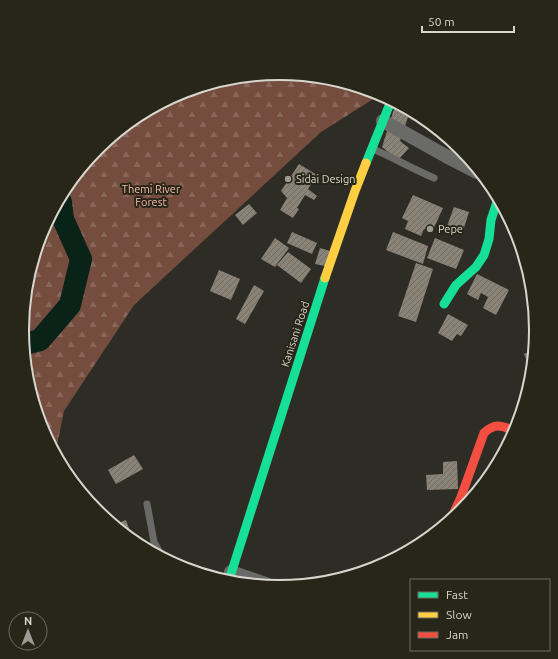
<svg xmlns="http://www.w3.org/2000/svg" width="558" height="659" font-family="Ubuntu,sans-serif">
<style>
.forest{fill:url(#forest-firs)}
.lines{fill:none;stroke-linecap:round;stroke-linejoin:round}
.river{stroke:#092319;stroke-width:22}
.building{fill:url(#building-hatch)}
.lane{stroke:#6a6b68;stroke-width:7}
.street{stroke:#6a6b68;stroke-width:14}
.fast{stroke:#16e098;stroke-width:9}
.slow{stroke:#ffcf43;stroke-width:9}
.jam{stroke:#f24e42;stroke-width:9}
.poi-dot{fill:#9c9b92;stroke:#282618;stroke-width:1.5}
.labels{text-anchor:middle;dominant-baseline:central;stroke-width:4;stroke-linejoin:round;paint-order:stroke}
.poi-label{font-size:11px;fill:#d7d6cd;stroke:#282618;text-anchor:start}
.park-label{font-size:11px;fill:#f8baa6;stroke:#282618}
.street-label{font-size:11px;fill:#d7d6cd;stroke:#282618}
.rim{fill:none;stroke:#d7d6cd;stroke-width:2}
</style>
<defs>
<pattern id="forest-firs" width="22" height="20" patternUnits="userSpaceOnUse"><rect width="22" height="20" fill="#754d3f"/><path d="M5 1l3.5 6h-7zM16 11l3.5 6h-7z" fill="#88665a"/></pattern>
<pattern id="building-hatch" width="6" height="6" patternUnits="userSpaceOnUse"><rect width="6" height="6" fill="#8a8378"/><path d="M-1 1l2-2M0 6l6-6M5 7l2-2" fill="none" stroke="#706c64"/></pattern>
</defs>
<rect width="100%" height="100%" fill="#2e2d25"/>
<!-- forest -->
<path class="forest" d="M279,73L378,92L381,94L321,132L134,305L64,411L56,450L41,428L22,329L42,231L97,148L181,92Z"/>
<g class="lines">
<!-- river -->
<path class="river" d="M25,344L40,340L70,305L81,259L63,219L61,202"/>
</g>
<!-- building -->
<g class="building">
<path d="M394,109L408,117L400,141L409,148L398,160L382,147Z"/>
<path d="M299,164L317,175L308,189L317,196L314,200L305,195L297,208L299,209L293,218L280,210L287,198L281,191Z"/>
<path d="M413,195L443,208L432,232L424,229L421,236L405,229L408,221L402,218Z"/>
<path d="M249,204L257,213L243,225L235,215Z"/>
<path d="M454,207L469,212L463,231L447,226Z"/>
<path d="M292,232L317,243L312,254L287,243Z"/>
<path d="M393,232L428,246L423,264L386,250Z"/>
<path d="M275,238L289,248L275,267L261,259Z"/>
<path d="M435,238L464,250L456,269L427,258Z"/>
<path d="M320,248L330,251L325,266L315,264Z"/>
<path d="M288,252L311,269L301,283L277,265Z"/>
<path d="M416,263L433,269L416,322L398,316Z"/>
<path d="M219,270L240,279L231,300L210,291Z"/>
<path d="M477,274L509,290L496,315L483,308L488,297L481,293L478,300L467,294Z"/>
<path d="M254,285L264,291L245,324L236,319Z"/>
<path d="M448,314L468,325L461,336L457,334L452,341L438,333Z"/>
<path d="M532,351L529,362L528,363L524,354Z"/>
<path d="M134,455L143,469L116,484L108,470Z"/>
<path d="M457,461L458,489L427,490L426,475L443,474V462Z"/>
<path d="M126,520L131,534L116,524Z"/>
</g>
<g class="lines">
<!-- lane -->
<g class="lane">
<path d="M373,149C394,158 413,169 434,178"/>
<path d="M147,504L154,542L160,553"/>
</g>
<!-- street -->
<g class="street">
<path d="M383,121L446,156L477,172"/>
<path d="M231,572L266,584"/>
</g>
<!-- fast -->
<g class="fast">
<path d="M366,163L391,101"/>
<path d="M444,304L456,285L476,267L484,255L489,239L491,220L497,202"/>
<path d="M230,577L325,278"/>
</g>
<!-- slow -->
<path class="slow" d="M325,278L355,191L366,163"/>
<!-- jam -->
<path class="jam" d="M452,517L461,497L484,433C495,422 502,426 515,431"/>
</g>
<!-- markers -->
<g class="poi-dot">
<circle cx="288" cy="179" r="4"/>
<circle cx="430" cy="229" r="4"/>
</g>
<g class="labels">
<!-- poi labels -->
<g class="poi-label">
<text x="296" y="179">Sidai Design</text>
<text x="438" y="229">Pepe</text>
</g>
<!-- park labels -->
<g class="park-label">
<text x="151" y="189">Themi River<tspan x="151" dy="13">Forest</tspan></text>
</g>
<!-- street labels -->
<g class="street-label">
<text transform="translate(295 334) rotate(-72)">Kanisani Road</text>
</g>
</g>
<!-- crop -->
<path d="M0 0H558V659H0ZM29 330a250 250 0 1 1 500 0a250 250 0 1 1-500 0Z" fill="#282618" fill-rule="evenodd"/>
<path class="rim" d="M29 330a250 250 0 1 1 500 0a250 250 0 1 1-500 0Z"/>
<!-- legend -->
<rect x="410" y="579" width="140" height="72" fill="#282618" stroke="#6e6c60"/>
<rect x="418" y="592" width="20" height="6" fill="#16e098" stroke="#6e6c60"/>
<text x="446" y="599" font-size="12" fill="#d7d6cd">Fast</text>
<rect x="418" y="612" width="20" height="6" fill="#ffcf43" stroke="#6e6c60"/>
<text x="446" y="619" font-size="12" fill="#d7d6cd">Slow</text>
<rect x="418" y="632" width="20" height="6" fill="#f24e42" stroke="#6e6c60"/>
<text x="446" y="639" font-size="12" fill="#d7d6cd">Jam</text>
<!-- north arrow -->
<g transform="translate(28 631)"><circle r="19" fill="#282618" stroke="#6e6c60"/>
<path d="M0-3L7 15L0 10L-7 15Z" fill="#9c9b92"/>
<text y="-6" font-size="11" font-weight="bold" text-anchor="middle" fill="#d7d6cd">N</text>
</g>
<!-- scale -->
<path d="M422 26v6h92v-6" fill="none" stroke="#d7d6cd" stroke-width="2"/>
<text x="428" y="26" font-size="12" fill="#d7d6cd" stroke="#282618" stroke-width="3" paint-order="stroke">50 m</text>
</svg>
